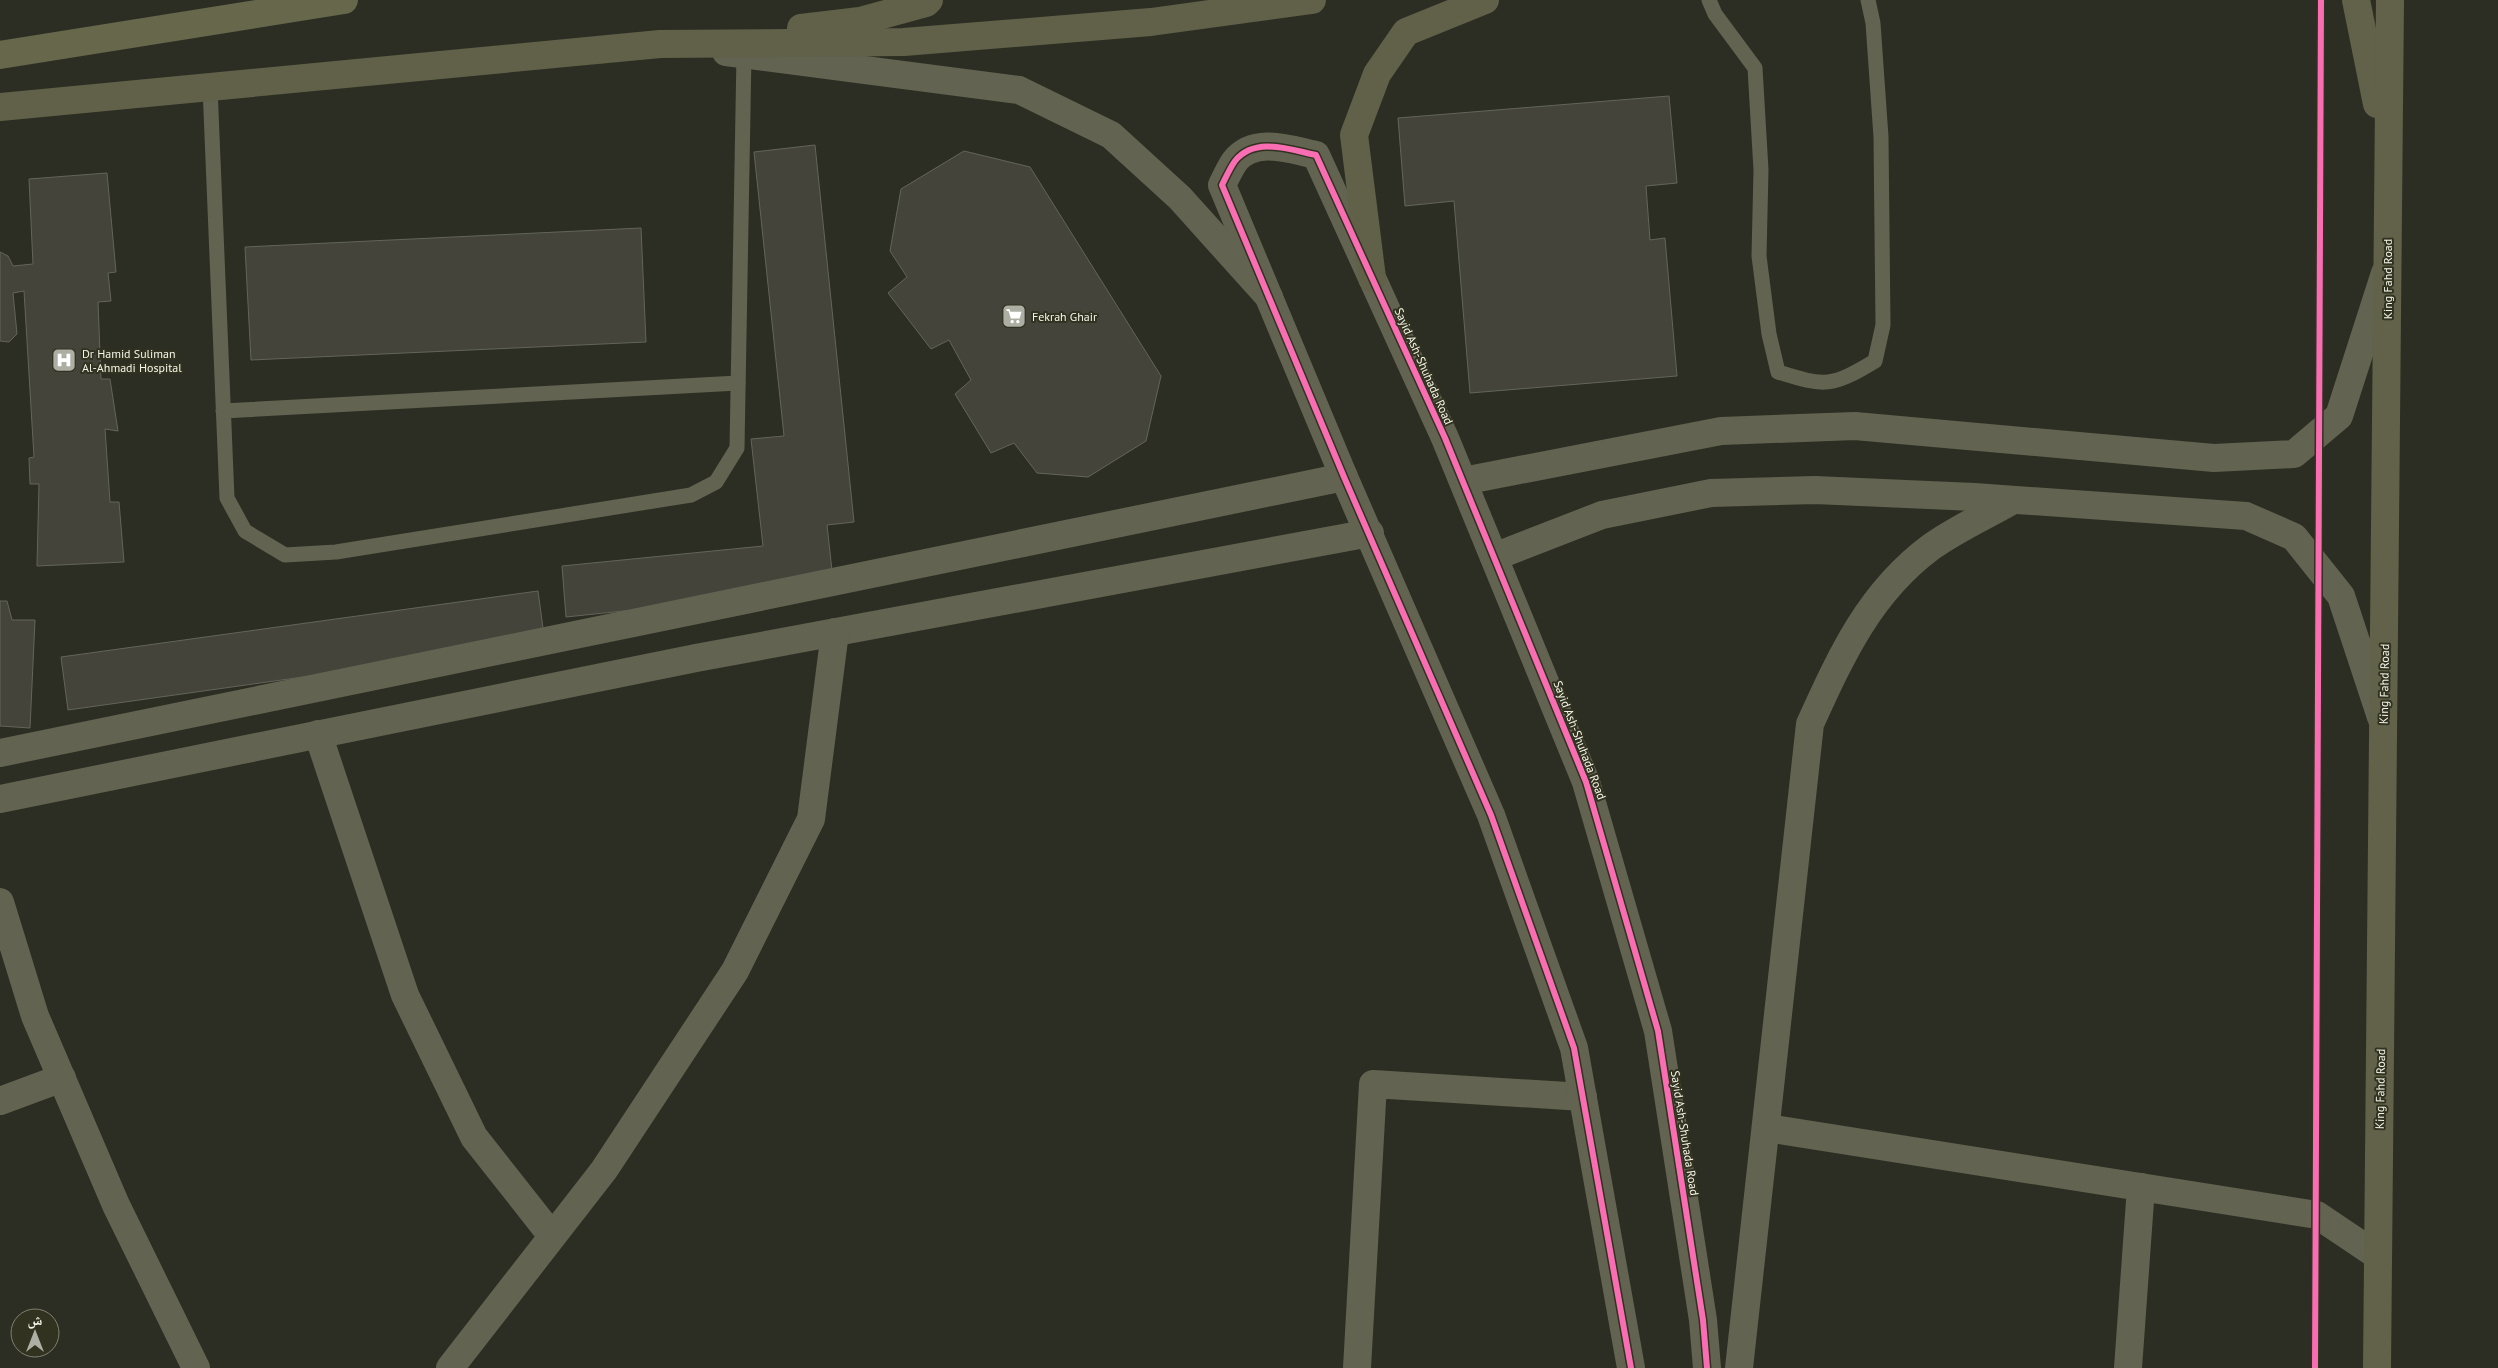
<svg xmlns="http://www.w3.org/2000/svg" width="2498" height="1368" font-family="'PT Sans','Noto Naskh Arabic',sans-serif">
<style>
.building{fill:#44443b;stroke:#63645b}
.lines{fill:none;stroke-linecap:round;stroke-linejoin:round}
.service{stroke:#626350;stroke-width:15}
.minor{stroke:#626350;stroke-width:28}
.tertiary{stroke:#626350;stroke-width:28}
.secondary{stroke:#606148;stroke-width:28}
.primary{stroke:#616249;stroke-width:28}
.motorway{stroke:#66674b;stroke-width:28}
.cycleway-casing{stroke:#31321f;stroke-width:9}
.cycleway{stroke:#f96db3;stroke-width:6}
.labels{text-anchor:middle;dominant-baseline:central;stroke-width:4;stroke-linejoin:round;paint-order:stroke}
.street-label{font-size:12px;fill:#f4f5e9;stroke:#31321f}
.poi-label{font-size:12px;fill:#f4f5e9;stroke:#31321f;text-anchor:start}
</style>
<rect width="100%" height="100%" fill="#2d2e23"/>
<!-- building -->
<g class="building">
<path d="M1669,96L1677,183L1646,186L1650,240L1665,238L1677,376L1470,393L1454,201L1405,206L1398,118Z"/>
<path d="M815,145L854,522L827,525L834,589L566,617L562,566L763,546L751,439L784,436L754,152Z"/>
<path d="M964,151L1030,167L1161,376L1146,441L1088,477L1037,473L1014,443L991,453L955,394L971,380L949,340L931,349L888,293L907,277L890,251L901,189Z"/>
<path d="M107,173L116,272L108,273L111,301L98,302L101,379H110L118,431L105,429L110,502H119L124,562L37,566L39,484H30L29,458L34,457L24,291L13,293L17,334L9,342L0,341V252L8,256L13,266L33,264L29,179Z"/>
<path d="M641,228L646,342L251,360L245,247Z"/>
<path d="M538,591L545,643L68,710L61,657Z"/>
<path d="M0,601H7L12,620H35L30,728L0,726Z"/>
</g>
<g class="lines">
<!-- service -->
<g class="service">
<path d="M1709,0L1715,14L1755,68L1761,170L1759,256L1769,334L1778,372C1825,387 1832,387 1875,361L1883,325L1881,137L1873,23L1868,0"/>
<path d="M210,87L227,498L245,531L285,555L336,552L691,495L716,482L737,448L744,54"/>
<path d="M223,411L738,383"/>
</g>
<!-- minor -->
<g class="minor">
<path d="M318,734L405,995L474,1137L552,1236"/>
<path d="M0,753L1344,477"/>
<path d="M0,799L696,658L1370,533"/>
<path d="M0,902L35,1016L116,1205L196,1368"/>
<path d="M0,1101L62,1078"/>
<path d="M1767,1128L2317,1215L2378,1256"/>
<path d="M450,1368L604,1170L735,971L811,819L835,632"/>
<path d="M1357,1368L1373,1084L1583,1097"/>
<path d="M1631,1368L1574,1048L1491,815L1344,477L1222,185C1226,177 1230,168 1235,161C1255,136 1291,150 1316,155L1445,438L1586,782L1658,1031L1703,1320L1707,1368"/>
<path d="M2128,1368L2141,1187"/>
</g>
<!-- tertiary -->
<g class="tertiary">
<path d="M726,52L1019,90L1111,135L1180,198L1269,297"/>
<path d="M1463,481L1721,431L1855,426L2214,458L2294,454L2339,416L2385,273"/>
<path d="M1494,557L1602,515L1711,493L1815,490L1974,497L2246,516L2294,537L2341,596L2381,717"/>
<path d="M1739,1368L1810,724C1841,656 1869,593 1931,547C1956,529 1987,515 2013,500"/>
</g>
<!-- secondary -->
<g class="secondary">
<path d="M801,28L860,21L926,3L929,0"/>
<path d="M0,107L660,44L904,42L1151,22L1312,0"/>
<path d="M1372,278L1354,135L1377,74L1406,32L1485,0"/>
</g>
<!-- primary -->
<g class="primary">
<path d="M2356,0L2377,104"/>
<path d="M2377,1368L2390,0"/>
</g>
<!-- motorway -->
<path class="motorway" d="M0,55L344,0"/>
<!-- cycleway casing -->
<g class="cycleway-casing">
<g id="cycleway">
<path d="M1631,1368L1574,1048L1491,815L1344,477L1222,185C1226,177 1230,168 1235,161C1255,136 1291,150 1316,155L1445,438L1586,782L1658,1031L1703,1320L1707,1368"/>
<path d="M2315,1368L2321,0"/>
</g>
</g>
<!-- cycleway -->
<use href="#cycleway" class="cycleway"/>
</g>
<!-- icons -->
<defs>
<g id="supermarket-square" transform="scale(1.25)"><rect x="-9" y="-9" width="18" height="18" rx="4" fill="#aeafa4" stroke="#31321f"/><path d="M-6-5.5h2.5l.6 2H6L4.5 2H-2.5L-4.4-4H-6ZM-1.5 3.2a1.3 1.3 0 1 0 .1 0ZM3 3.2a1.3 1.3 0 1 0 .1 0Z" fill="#fff"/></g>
<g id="hospital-square" transform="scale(1.25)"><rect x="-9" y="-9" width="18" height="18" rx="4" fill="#aeafa4" stroke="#31321f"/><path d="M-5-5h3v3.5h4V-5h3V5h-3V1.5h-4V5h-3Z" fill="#fff"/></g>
</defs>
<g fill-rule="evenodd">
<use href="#supermarket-square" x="1014" y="316"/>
<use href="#hospital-square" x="64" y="360"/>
</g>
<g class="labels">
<!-- street labels -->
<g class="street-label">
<text transform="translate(2387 279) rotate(-90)">King Fahd Road</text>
<text transform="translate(1424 366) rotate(66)">Sayid Ash-Shuhada Road</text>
<text transform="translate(2384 684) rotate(-89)">King Fahd Road</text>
<text transform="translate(1580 740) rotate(69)">Sayid Ash-Shuhada Road</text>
<text transform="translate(2380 1089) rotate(-89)">King Fahd Road</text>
<text transform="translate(1685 1133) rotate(81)">Sayid Ash-Shuhada Road</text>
</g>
<!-- poi labels -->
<g class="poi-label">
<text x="1032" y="316">Fekrah Ghair</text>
<text x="82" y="353">Dr Hamid Suliman<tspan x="82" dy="14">Al-Ahmadi Hospital</tspan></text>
</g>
</g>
<!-- north arrow -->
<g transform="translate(35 1333)"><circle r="24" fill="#31321f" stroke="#7f8070"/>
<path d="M0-4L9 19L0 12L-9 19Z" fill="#aeafa4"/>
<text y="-8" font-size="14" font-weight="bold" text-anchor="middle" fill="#f4f5e9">ش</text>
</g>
</svg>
